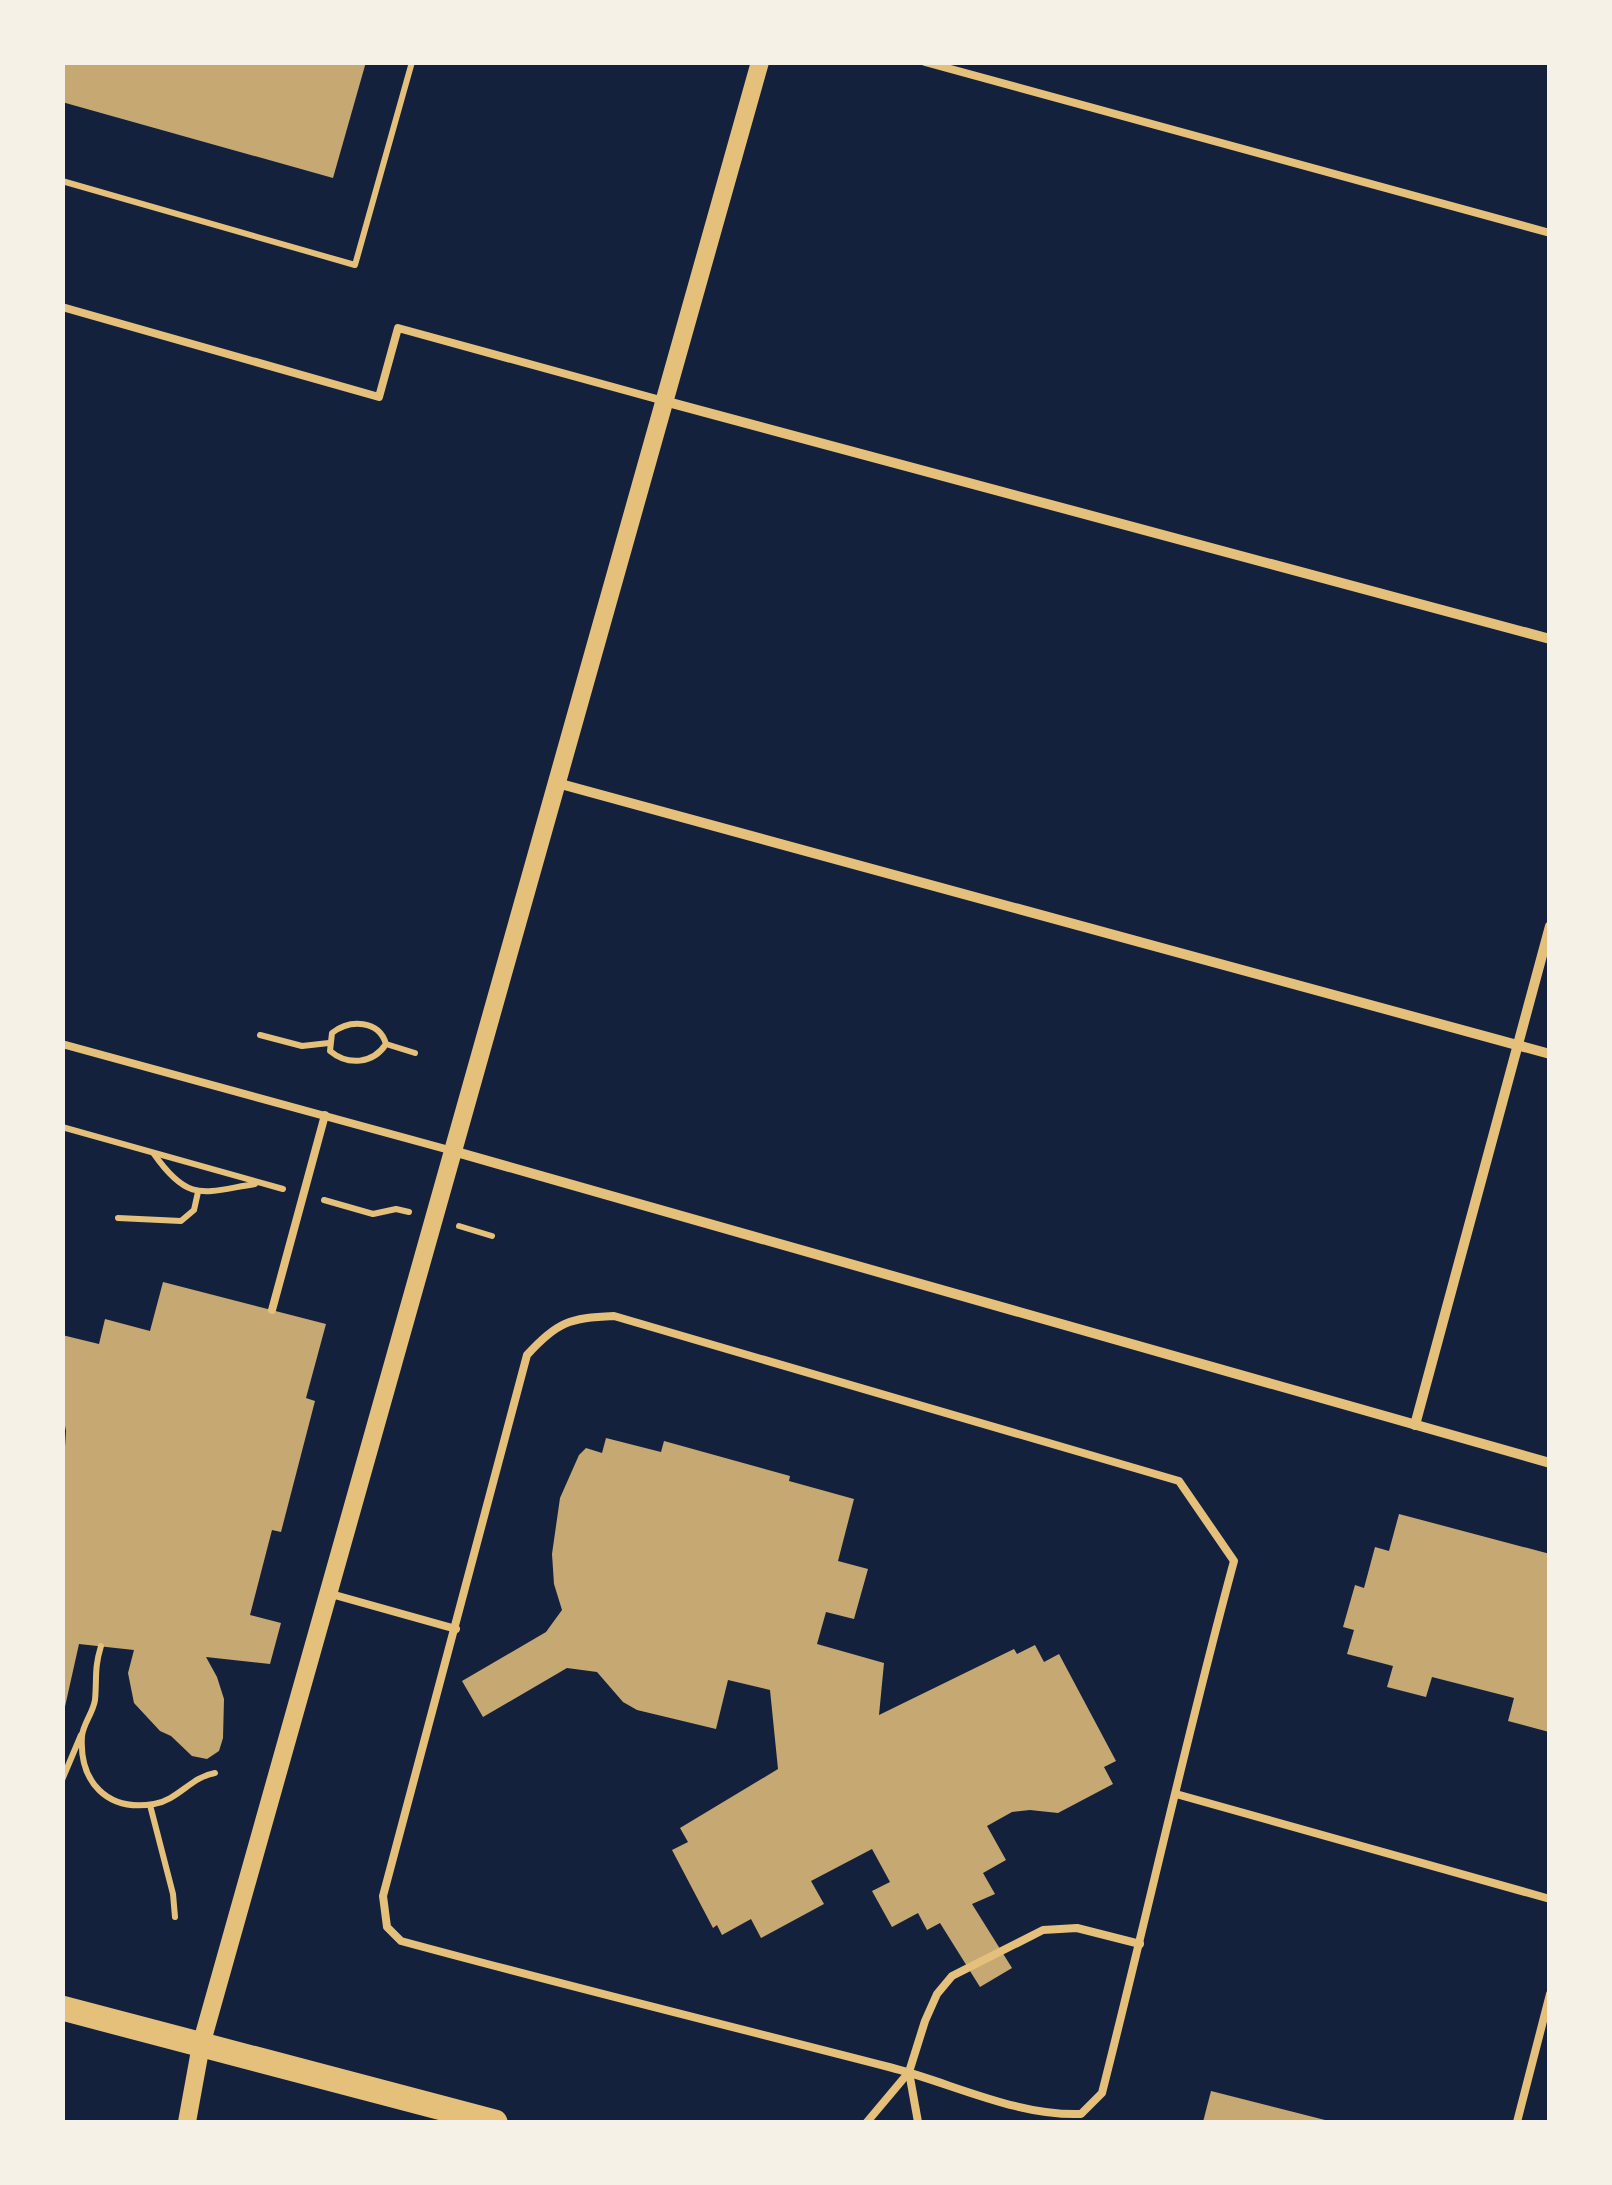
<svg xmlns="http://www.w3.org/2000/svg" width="1612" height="2185" font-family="'Noto Sans',sans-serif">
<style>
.building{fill:#c6a872}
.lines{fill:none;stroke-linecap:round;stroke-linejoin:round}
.path{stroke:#e5c07b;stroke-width:6}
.service{stroke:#e5c07b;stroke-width:8}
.minor{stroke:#e5c07b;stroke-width:10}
.tertiary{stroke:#e5c07b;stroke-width:18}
.primary{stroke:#e5c07b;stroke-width:25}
</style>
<rect width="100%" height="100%" fill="#14213d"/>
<!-- building -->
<g class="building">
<path d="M62,62H366L333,178L62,102Z"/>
<path d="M163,1282L326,1324L306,1398L315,1401L281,1532L272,1530L250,1615L281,1623L270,1664L206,1657L217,1677L224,1699L223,1738L219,1751L207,1759L192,1756L171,1736L160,1731L134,1703L128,1673L134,1650L79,1644L62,1720V1493L66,1431L62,1410V1335L99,1344L105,1319L150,1331Z"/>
<path d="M606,1438L661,1452L664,1441L790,1476L789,1481L854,1499L838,1561L868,1569L854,1619L826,1612L817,1644L884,1663L879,1715L1014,1649L1017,1654L1035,1645L1044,1662L1059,1654L1116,1761L1104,1767L1113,1784L1058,1813L1030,1810L1012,1812L987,1826L1006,1860L983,1873L995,1894L972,1904L1012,1968L980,1987L940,1923L927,1930L918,1913L892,1927L872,1891L890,1882L872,1849L811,1881L824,1904L761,1938L751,1919L722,1935L717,1925L713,1928L672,1850L688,1842L680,1828L778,1769L770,1690L728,1680L716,1729L637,1710L623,1702L597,1672L567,1668L483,1717L462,1681L546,1632L562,1610L554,1584L552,1554L560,1498L579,1455L586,1448L602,1453Z"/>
<path d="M1399,1514L1550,1554L1549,1732L1508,1721L1514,1698L1432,1677L1426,1697L1387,1687L1393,1666L1347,1654L1354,1630L1343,1627L1355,1585L1364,1588L1375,1547L1389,1551Z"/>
<path d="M1211,2091L1329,2121V2122H1203Z"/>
</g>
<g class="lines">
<!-- path -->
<g class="path">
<path d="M62,181L355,265L412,62"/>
<path d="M260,1035L302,1046L329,1043"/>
<path d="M386,1044C373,1064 348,1066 330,1051L332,1033C350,1019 379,1020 386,1044L415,1053"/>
<path d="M62,1127L283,1189"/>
<path d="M154,1154C189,1204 204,1192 255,1184"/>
<path d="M324,1200L373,1214L396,1209L409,1212"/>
<path d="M118,1218L181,1221L194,1210L198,1192"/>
<path d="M459,1226L492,1236"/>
<path d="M101,1646C94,1669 97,1678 95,1700C93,1713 83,1724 82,1736C79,1782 107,1812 154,1804C178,1800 191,1777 215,1773"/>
<path d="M62,1780L81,1735"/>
<path d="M150,1805L173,1894L175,1917"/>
</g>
<!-- service -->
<g class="service">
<path d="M925,62L1550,233"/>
<path d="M62,307L379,397L398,328L664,401"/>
<path d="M62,1044L453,1151"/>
<path d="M272,1310L325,1115"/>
<path d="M614,1316L1179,1481L1234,1561C1186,1738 1147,1916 1102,2093L1081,2114C1015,2116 952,2083 889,2067C726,2025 563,1985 401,1941L387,1927L383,1896L527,1355C557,1322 569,1318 614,1316Z"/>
<path d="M331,1594L456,1629"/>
<path d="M1176,1794L1550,1899"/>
<path d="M909,2072L918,2122"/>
<path d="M867,2122L909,2072L925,2021L937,1994L952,1976L1043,1930L1077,1928L1140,1944"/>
<path d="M1517,2122L1550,1994"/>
</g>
<!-- minor -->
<g class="minor">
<path d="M664,401L1550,639"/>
<path d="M557,783L1550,1054"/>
<path d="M453,1151L1550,1463"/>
<path d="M1415,1425L1550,926"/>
</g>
<!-- tertiary -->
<path class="tertiary" d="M187,2122L201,2045L760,62"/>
<!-- primary -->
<path class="primary" d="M62,2008L495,2122"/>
</g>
<!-- border -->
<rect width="1612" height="2185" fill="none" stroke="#f6f1e7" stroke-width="130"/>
</svg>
